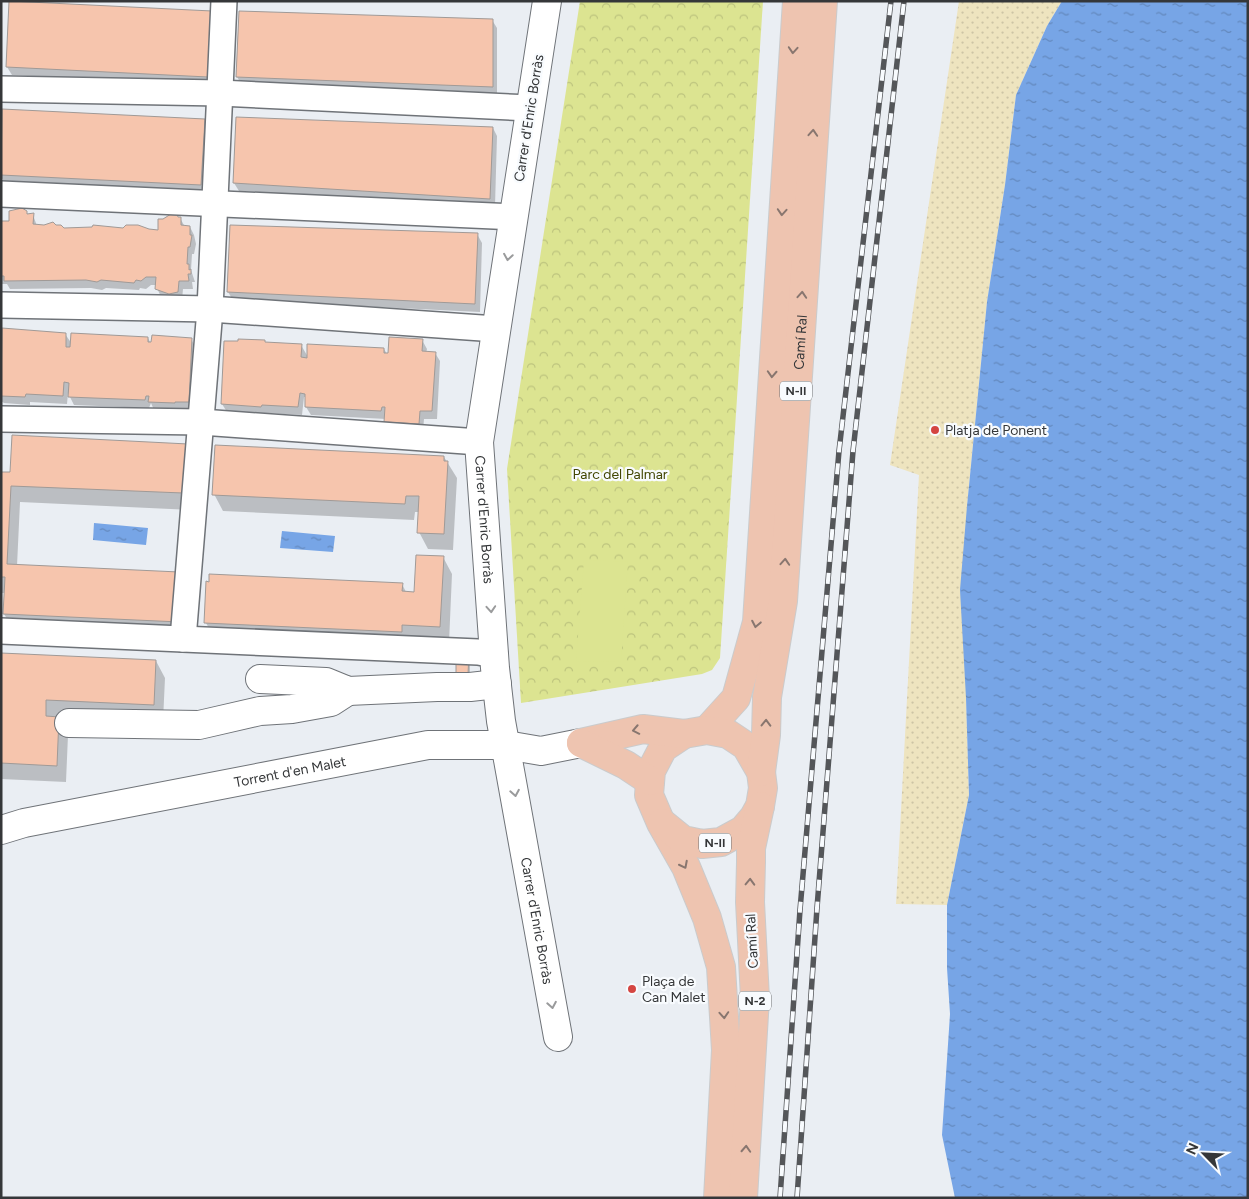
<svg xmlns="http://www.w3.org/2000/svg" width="1249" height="1199" font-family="Figtree,sans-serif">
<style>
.sand{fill:url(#sand-dots)}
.park{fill:url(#park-crowns)}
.garden{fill:#dce491}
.water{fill:url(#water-ripples)}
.shadow{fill:#0003}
.building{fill:#f6c5ad;stroke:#a09a97}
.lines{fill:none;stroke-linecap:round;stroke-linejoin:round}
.pedestrian-casing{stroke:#6f7378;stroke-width:28}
.minor-casing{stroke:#6f7378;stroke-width:30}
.primary-casing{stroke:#cacbcc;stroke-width:30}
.pedestrian{stroke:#fff;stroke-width:25}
.minor{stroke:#fff;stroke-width:28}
.primary{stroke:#eec4b0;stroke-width:28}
.rail-casing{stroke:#545659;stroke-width:5.5}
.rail{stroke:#f8fbfe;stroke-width:4;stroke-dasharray:11;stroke-linecap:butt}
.oneway{stroke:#88766f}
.oneway2{stroke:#9a9b9c}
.poi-dot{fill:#d44541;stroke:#f8fbfe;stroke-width:2}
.labels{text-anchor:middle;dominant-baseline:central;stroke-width:4.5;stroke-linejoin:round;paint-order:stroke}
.shield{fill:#f8fbfe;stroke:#707274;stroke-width:1}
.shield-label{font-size:12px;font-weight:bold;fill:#353739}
.street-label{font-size:14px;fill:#353739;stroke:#f8fbfe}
.poi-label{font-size:14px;fill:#353739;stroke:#f8fbfe;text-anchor:start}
.park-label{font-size:14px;fill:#434704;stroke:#f8fbfe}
</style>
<defs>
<pattern id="sand-dots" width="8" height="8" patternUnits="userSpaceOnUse" patternTransform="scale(1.25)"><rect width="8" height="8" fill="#eee4bf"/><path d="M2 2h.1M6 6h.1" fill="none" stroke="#cdc4a5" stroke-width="1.8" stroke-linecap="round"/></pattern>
<pattern id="park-crowns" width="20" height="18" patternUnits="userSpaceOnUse" patternTransform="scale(1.25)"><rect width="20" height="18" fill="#dce491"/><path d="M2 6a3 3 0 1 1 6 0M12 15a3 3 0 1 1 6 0" fill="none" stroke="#bdc47e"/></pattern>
<pattern id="water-ripples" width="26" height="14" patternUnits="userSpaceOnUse" patternTransform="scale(1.25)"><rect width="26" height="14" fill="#77a5e6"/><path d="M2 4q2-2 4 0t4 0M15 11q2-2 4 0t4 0" fill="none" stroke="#6287bb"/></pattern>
</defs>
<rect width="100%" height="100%" fill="#eaeef3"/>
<!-- sand -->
<path class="sand" d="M959,1H1062L1047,26L1016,95L1005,185L987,302L967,506L966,698L969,795L947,905L896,904L919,475L890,465Z"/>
<!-- park -->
<path class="park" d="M580,1H763L720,658L712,670L702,674L521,703L507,469Z"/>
<!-- garden -->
<path class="garden" d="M584,560L628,562L621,662L576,661Z"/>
<!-- water -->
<g class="water">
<path d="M1062,1H1248V1198H955L942,1135L950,1014L947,968V905L969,795L966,698L960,590L967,506L987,302L1005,185L1016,95L1047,26Z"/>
<path d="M94,523L148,528L146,545L93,540Z"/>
<path d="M282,531L335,536L333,552L280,548Z"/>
</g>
<!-- shadow -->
<g class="shadow">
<path d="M211,12L212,85L12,75L7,67Z"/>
<path d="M240,12L492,20L497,28V95L242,85L237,77Z"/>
<path d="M4,110L204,120L209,128L205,193L5,183L1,177Z"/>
<path d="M238,118L493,128L497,136L495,206L239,191L234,183Z"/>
<path d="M26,212L28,215H33L37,226L63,229L159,231L177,218H180L185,227H190L194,235L196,244L194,254H192L191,270L195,282H192L193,289H183L182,300L161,297L157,288V285H151L146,289L140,288L139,290L106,288L102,290L91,288L10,289L7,284H1V222L10,223Z"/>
<path d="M477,234L482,243L480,312L233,300L228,292Z"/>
<path d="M1,331L65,334L72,344L148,338L152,346L191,339L196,348L193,410H154L151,403L149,408L74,405L68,393L67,404L30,402V405L4,403L1,401Z"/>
<path d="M422,340L427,349L426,353H435L440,361L437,419H424L423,431L390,430L386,419L311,415L306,407V397H304L302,415L266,413V415L227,412L222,404L265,344L301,345L308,357L384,349L387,354Z"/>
<path d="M187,445L192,510L20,502L17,566L188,592L189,638L14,630L4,614L5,593H1V473H11Z"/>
<path d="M444,457L457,478L453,550L428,549L419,532L420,512H415L414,520L223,511L214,494Z"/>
<path d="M443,557L452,574L449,643L215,639L206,623L402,584L406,592L415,593Z"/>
<path d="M1,654L156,661L165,678L163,721L57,716L68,735L66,782L1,779Z"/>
<path d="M470,659V678H460Z"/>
</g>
<!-- building -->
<g class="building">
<path d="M9,1L212,11L208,77L6,67Z"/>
<path d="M239,11L493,19V87L236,77Z"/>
<path d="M2,109L205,119L201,185L1,175Z"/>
<path d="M236,117L493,127L490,199L233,183Z"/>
<path d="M22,208L27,211V214L34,213L33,224L44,225L53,222L56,225H61L64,228L92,227L93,225L123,228L126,225H138L149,229L158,230V219H163L171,214H177L178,217H181V225L190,226V235H192L190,247H188L187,264H189V270L191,269V274H188L189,281H179L178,292L169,294L155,289L156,277H146L141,281L136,280L134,283L101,280L97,282L86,280L4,281V276H1V221H9V211Z"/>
<path d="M230,225L478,233L475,304L227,292Z"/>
<path d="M2,328L66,333V347H70L71,333L148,337V342H151L152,335L192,338L189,402H175V403L148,402L149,396H146L145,400L68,397L69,383L64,382L63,396L26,394L25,397L1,396Z"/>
<path d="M389,337L423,339L422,351L436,352L432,411H420L419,424L384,422L385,407H382L381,411L305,407V394L300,393L298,407L262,405L261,407L221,404L224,341H238V339L265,340V342L302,344L301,357L307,358V344L384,348V353H388Z"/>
<path d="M12,435L188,444L186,486H183V493L11,486L7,564L179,572L180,622L3,614L5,577H1V472H10Z"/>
<path d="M215,445L444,456V461H448L444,534L417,533L419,496H406L405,504L212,495Z"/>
<path d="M416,555L444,556L440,627L402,625V632L204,623L206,581L209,582V574L403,583L402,591L414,592Z"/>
<path d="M1,653L156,660L154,705L46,700V716L59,717L57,766L1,763Z"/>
<path d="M456,654H469L468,674H456Z"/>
</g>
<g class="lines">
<!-- pedestrian casing -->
<g class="pedestrian-casing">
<g id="pedestrian">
<path d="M1,89L220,93L530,108"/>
<path d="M1,194L514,217"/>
<path d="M1,305L210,309L496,329"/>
<path d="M1,419L201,422L479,442"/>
<path d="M1,631L478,652L495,655"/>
<path d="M183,639L210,309L224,1"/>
</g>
</g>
<!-- minor casing -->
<g class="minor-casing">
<g id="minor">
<path id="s1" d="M547,1L479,442L495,668L501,721L558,1037"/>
<path d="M260,679L326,682L348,691L437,687H470L497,684"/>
<path d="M69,723L199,725L260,711L292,709L331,702L348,691"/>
<path id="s2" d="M1,830L24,823L428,745H506L541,751L581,743"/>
</g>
</g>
<!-- primary casing -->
<g class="primary-casing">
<g id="primary">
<path d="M707,730L736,698L757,622L797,1"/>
<path d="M684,734L663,748L651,771L649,795L661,823L686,867L707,918L721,967L726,1050L718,1198"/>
<path d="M581,743L643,729L684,734L707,730L728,734L746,746L761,772L763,788L760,806L754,817L743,830L721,842L702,844L683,840L662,823"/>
<path d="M581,743L626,765L650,781"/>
<path id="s3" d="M761,772L766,735L767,697L783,601L823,1"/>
<path d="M743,1198L755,998L750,902L751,862V848L760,806"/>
</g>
</g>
<!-- pedestrian -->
<use href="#pedestrian" class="pedestrian"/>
<!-- minor -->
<use href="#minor" class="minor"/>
<!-- primary -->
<use href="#primary" class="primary"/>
<!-- rail casing -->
<g class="rail-casing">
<g id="rail">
<path d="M780,1198L800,910L839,451L891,1"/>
<path d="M797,1198L817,908L853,451L904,1"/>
</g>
</g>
<!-- rail -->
<use href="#rail" class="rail"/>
</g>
<!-- one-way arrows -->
<defs><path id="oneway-chevron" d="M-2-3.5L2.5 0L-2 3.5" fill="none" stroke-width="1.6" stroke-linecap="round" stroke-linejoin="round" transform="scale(1.25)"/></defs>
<g class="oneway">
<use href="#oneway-chevron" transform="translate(793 50) rotate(94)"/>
<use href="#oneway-chevron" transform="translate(813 133) rotate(-86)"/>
<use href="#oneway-chevron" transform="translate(782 212) rotate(94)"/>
<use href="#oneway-chevron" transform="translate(802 295) rotate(-86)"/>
<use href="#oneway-chevron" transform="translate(772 374) rotate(93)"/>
<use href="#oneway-chevron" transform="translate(785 562) rotate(-86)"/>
<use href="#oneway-chevron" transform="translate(756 624) rotate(101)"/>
<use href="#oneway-chevron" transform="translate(766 723) rotate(-89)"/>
<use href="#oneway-chevron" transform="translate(636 730) rotate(169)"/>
<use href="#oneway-chevron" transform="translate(684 865) rotate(63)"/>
<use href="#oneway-chevron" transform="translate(750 882) rotate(-88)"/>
<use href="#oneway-chevron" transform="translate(724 1015) rotate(86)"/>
<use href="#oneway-chevron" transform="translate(746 1149) rotate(-87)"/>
</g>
<g class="oneway2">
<use href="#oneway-chevron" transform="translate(508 257) rotate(99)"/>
<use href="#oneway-chevron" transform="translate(491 609) rotate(86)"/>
<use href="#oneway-chevron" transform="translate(515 793) rotate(80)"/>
<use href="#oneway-chevron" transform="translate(552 1005) rotate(80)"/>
</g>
<!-- markers -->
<g class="poi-dot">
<circle cx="935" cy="430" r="5"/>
<circle cx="632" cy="989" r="5"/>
</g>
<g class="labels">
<!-- shield labels -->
<g class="shield">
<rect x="780" y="381.5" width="32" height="19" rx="4"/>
<rect x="699" y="833.5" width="32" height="19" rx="4"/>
<rect x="739" y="991.5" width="32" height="19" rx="4"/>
</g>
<g class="shield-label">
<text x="796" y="391">N-II</text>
<text x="715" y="843">N-II</text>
<text x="755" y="1001">N-2</text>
</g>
<!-- street labels -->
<g class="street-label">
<text transform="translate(529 118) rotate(-81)">Carrer d'Enric Borràs</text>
<text stroke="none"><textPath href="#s3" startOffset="432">Camí Ral</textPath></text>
<text stroke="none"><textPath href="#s1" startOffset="524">Carrer d'Enric Borràs</textPath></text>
<text stroke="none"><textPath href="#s2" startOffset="295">Torrent d'en Malet</textPath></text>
<text stroke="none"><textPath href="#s1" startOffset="929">Carrer d'Enric Borràs</textPath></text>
<text transform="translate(752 941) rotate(-93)">Camí Ral</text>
</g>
<!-- poi labels -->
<g class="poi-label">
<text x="945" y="430">Platja de Ponent</text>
<text x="642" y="981">Plaça de<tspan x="642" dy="16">Can Malet</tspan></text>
</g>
<!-- park labels -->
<g class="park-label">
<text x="620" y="474">Parc del Palmar</text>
</g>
</g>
<!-- border -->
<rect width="1249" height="1199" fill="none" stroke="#353739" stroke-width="5"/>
<!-- north arrow -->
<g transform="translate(1204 1154) rotate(294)" stroke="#f8fbfe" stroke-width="4" paint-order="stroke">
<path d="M0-4L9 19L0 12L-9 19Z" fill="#353739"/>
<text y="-8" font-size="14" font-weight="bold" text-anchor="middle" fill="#353739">N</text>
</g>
</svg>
